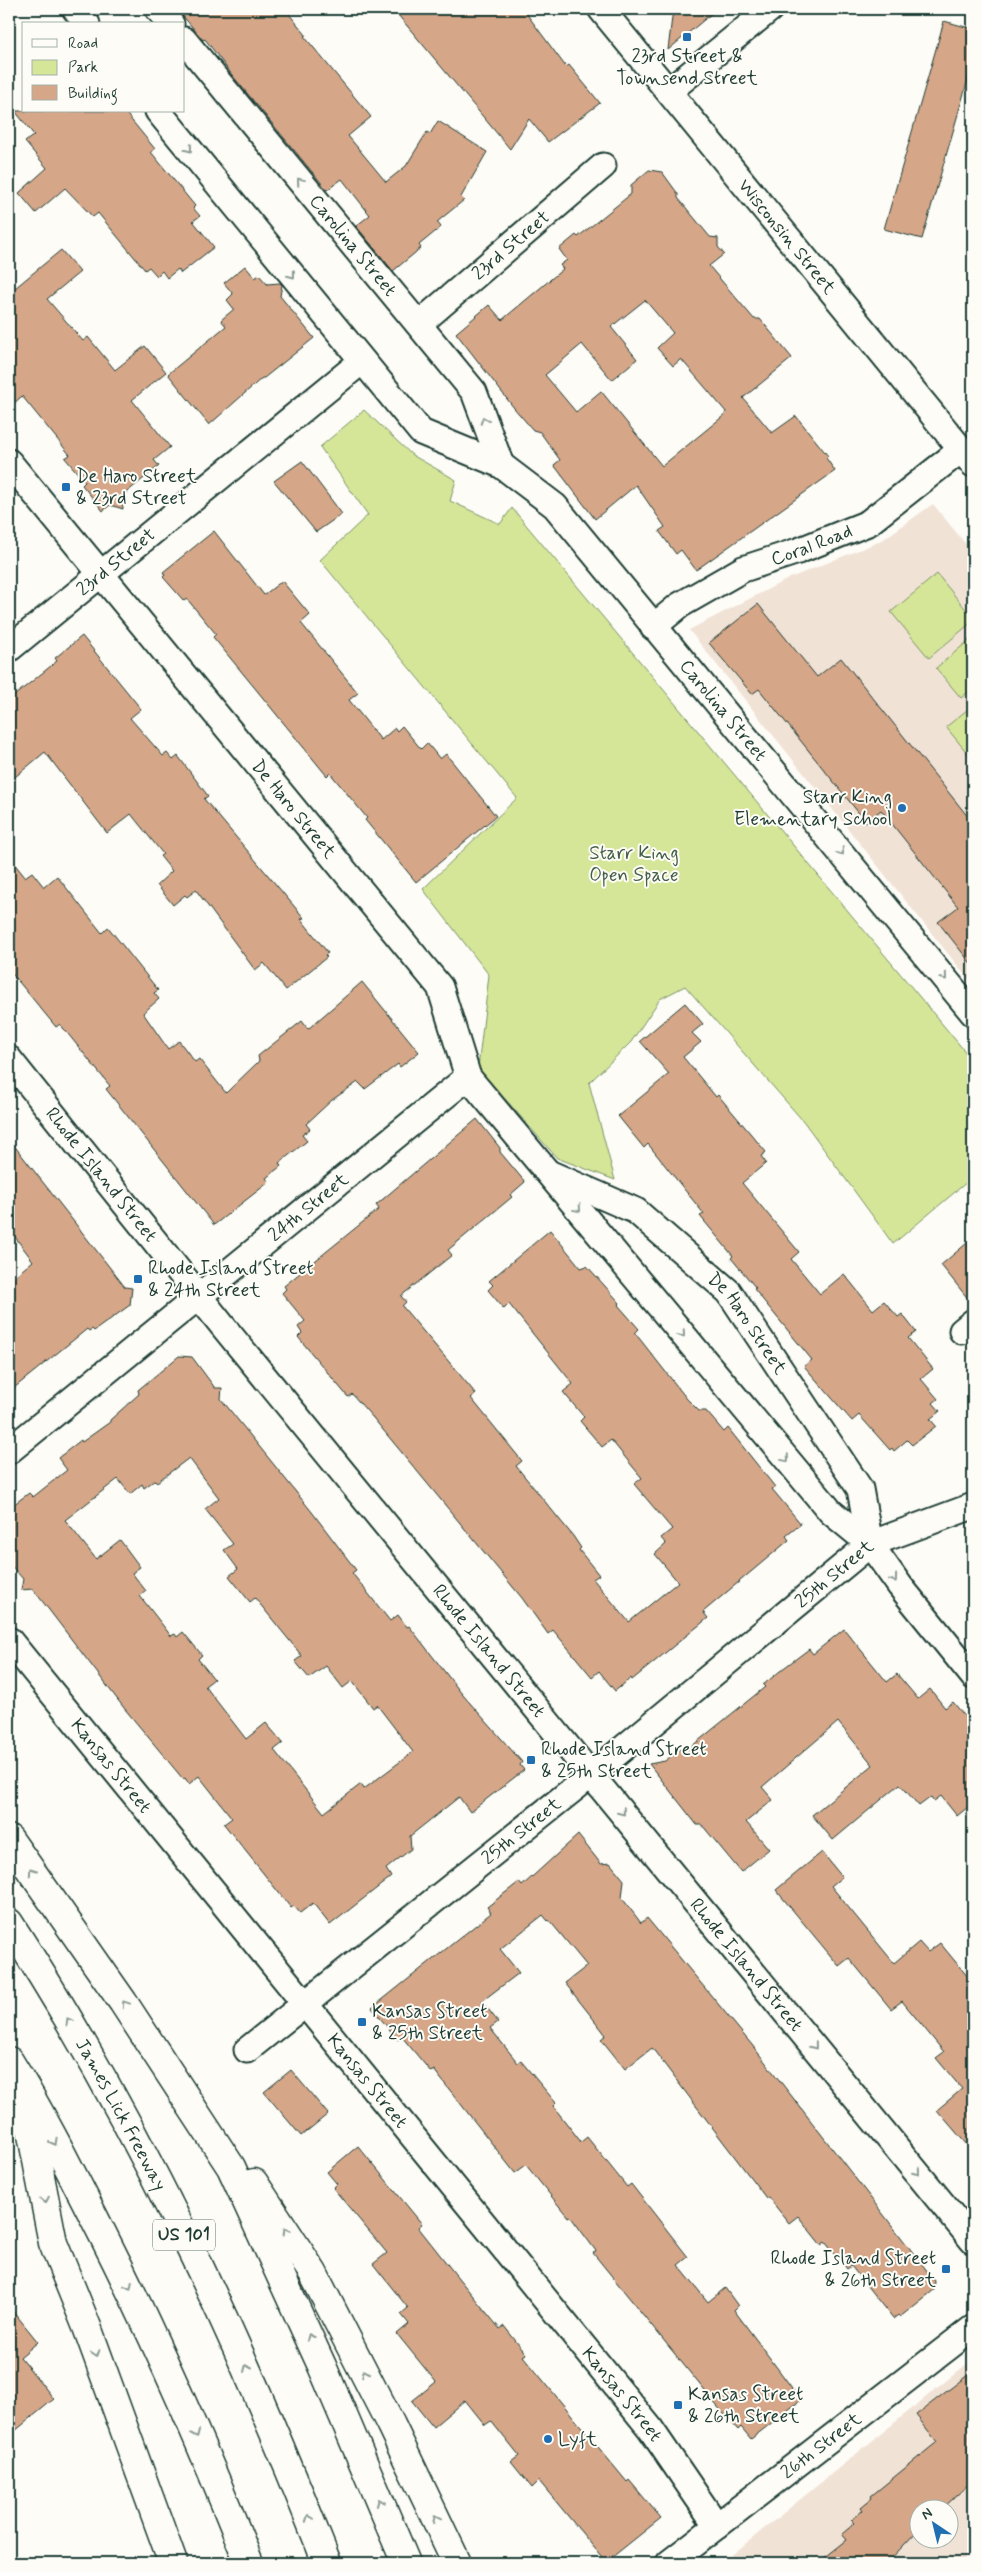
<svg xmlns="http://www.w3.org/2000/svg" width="982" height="2572" font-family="Mynerve,sans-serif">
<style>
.built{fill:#f1e2d6;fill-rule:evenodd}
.green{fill:#d5e699;stroke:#7a9266}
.building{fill:#d6a688;stroke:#1f3d34;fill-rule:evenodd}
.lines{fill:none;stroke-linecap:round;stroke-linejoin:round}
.minor-casing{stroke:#1f3d34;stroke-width:29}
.motorway-casing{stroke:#1f3d34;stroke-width:31}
.minor{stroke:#fdfcf7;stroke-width:25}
.motorway{stroke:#fdfcf7;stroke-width:28}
.oneway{stroke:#8e9c96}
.poi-dot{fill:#1f6fb2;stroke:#fdfcf7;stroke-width:2}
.labels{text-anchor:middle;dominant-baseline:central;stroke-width:4;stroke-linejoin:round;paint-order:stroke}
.shield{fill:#fdfcf7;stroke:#62766e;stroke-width:1}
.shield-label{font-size:18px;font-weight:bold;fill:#1f3d34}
.poi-label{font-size:19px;fill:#1f3d34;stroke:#fdfcf7;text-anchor:start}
.street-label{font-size:19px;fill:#1f3d34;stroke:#fdfcf7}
.park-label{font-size:19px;fill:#435f48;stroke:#fdfcf7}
</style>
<rect width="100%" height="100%" fill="#fdfcf7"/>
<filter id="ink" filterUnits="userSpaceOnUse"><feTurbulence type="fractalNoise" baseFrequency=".02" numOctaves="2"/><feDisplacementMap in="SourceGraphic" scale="10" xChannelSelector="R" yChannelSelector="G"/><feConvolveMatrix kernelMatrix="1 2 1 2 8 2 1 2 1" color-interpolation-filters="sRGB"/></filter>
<g filter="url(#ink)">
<!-- built -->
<g class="built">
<path d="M933,504L973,553V985L689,630L790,578L881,541Z"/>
<path d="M973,2359V2563H722ZM920,2510H950V2540H920Z"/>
</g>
<!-- green -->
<g class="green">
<path d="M364,410L412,455L456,480L450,501L500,524L512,508L973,1061V1177L893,1244L804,1122L685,986L660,999L631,1042L589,1083L615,1180L557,1158L478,1068L489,975L423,889L517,798L320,560L368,515L320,447Z"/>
<path d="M937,574L973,618V621L929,658L891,612Z"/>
<path d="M973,637V688L961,698L936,668Z"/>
<path d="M973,705V760L946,727Z"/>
</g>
<!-- building -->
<g class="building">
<path d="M177,9H285L306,35L304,36L371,117L348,136L386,182L406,166L427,132L430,134L438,121L487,152L461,197L464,200L437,222L441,227L419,245L421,248L393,271L356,226L370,215L342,179L327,190L232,75L205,39L203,40Z"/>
<path d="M393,9H523L566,67L569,65L600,103L548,142L529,119L510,149Z"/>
<path d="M673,9H717L668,50Z"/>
<path d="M944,21L973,29V62L922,239L884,229Z"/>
<path d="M15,111H124L155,149L151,152L195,206L193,208L200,216L193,221L214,247L181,273L178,269L167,278L162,271L157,276L149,267L145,270L98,213L93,217L65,188L36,213L19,193L47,168L25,142L34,135Z"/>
<path d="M649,170L662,172L678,194V198L710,237L718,238V247L724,254L709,266L754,319H760L792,358L743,398L772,433L796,416L828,456L826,458L835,471L696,570L681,550L676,554L659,531L665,527L636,485L595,519L554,465L560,460L540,432L533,430L514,408L456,333L489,305L502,320L563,269L560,265L567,260L559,249L576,235L578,237L631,194V185ZM645,300L673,333L657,348L673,366L681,359L727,413L662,466L601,391L576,412L545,375L582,344L612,380L637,359L611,327Z"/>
<path d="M61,250L80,272L47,299L83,341L88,337L115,370L145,346L166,372L132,400L170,447L154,460L159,466L122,496L123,509L110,505L103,511L82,485L85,482L65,458L70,455L22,396L9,408V293Z"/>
<path d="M245,266L255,278L259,275L267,284L280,283L282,285L280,296L314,338L264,378H262L209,425L168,374L226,326L221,320L234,309L227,300L233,294L224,283Z"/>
<path d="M302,461L342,514L316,532L274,481Z"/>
<path d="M214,531L264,595L282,581L310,615L301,623L358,693L349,700L381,740L395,728L397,731L402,726L421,749L427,743L440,759L446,754L496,816L416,882L365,820L367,818L330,773L327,776L213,637L216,634L187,599L184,601L163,577L165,575L163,572Z"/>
<path d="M758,604L817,677L841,658L973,823V966L938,922L958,907L881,810L866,822L759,689L752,694L709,643Z"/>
<path d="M82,636L141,709L130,718L163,756L167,753L173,760L178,756L208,796L204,799L304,918L301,919L328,953L325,955L327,957L286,990L264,963L255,970L196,890L187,897L185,895L173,905L157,885L172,871L160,856L163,854L131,814L107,833L45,752L9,782V700L57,661L55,658Z"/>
<path d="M9,857L25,877L32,872L44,887L57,876L102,933L108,927L158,990L154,993L159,999L143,1013L168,1049L179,1041L195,1062L199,1059L226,1093L259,1061L258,1056L302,1021L308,1029L362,982L419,1052L400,1067L398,1064L365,1089L358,1082L332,1100L306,1124L310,1129L302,1135L307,1141L279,1163L281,1166L266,1178L269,1182L214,1225L106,1089L110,1086L60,1024L56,1027L9,970Z"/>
<path d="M685,1003L703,1024L692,1033L701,1042L683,1057L716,1097L718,1095L766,1152L761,1156L766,1163L742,1183L799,1252L791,1259L820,1294L844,1274L873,1310L884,1301L898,1317L902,1314L916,1332L908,1338L933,1369L921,1379L938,1399L933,1403L940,1411L930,1419L936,1426L912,1445L907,1440L894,1451L892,1448L890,1450L859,1415L852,1421L804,1366L812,1360L754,1289L756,1288L731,1258L733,1256L700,1216L704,1214L648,1144L644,1148L618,1116L669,1074L640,1041Z"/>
<path d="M477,1119L500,1148V1152L525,1182L510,1195L512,1197L448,1250L452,1255L401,1296L406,1302L402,1306L476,1394L471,1398L522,1461L516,1466L573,1536L581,1548L579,1550L599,1575L593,1579L629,1622L678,1582L655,1554L666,1544L661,1538L672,1529L634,1484L642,1478L611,1440L602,1447L580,1421L584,1417L563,1392L573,1384L509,1304L504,1309L488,1290L493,1285L489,1281L550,1230L581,1268L587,1266L620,1303L618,1305L639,1329L635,1333L687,1399L699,1411H706L724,1432L728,1428L775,1487L772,1489L801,1524L786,1536L789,1540L703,1612L708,1618L632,1680L631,1678L615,1691L599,1671L592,1677L553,1630L548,1634L522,1598L374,1419L352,1394L348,1397L298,1337L302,1333L298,1327L305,1321L282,1293L286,1289L284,1286L379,1209L376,1205Z"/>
<path d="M9,1139L125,1287L132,1288L130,1305L94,1331L92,1329L89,1331L87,1329L9,1392V1281L33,1261L9,1229Z"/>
<path d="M973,1238V1305L941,1265Z"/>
<path d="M179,1356L192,1357L215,1388H222L221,1399L312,1512L356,1570L352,1573L390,1621L398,1615L407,1627L409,1626L462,1694L522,1762L520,1765L524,1770L470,1812L459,1797L410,1836L411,1849L386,1869L391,1877L330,1925L313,1903L300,1913L294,1906L291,1908L224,1824L232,1818L199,1776L189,1784L185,1778L183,1779L124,1708L33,1589L21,1590L23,1579L9,1563V1508L29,1493L33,1497L67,1470L58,1458L81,1440L82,1442L110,1422V1420L139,1394L138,1390ZM189,1458L219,1498L205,1509L233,1544L224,1550L238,1569L229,1576L250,1602L255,1598L302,1656L295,1661L309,1678L326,1666L343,1688L352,1681L373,1708L377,1705L413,1752L364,1789L361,1784L324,1813L274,1750L283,1743L266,1723L246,1739L205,1686L214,1679L198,1659L202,1655L183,1632L177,1637L175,1634L171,1636L140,1596L146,1591L132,1573L140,1567L120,1540L96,1559L65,1520L118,1479L130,1494L142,1484L144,1488L155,1480L157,1482Z"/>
<path d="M844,1629L887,1682L897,1674L918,1699L930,1689L945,1708L953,1702L973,1726L970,1728L973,1732V1803L957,1816L941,1796L934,1801L931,1797L919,1806L900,1784L833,1840L812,1815L873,1765L838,1722L762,1787L773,1800L746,1822L769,1849L741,1872L702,1825H697L649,1764L665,1761L684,1746L687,1750L765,1687L763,1685L785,1667L809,1649L813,1654Z"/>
<path d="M578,1835L601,1864L610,1863L624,1880L622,1898L641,1923L647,1918L752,2045L935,2281L934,2290L900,2317L898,2315L893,2319L851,2266L847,2269L825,2242L821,2245L798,2216L789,2223L768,2197L766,2198L652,2048L625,2069L601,2039L606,2035L565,1983L587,1966L549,1920L548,1921L543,1915L500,1949L519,1973L482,2001L498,2022L490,2028L518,2063L521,2061L556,2103L553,2106L581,2142L587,2137L627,2187L631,2184L688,2257L678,2265L708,2302L725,2288L738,2306L734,2310L801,2400L751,2439L741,2427L738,2430L717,2406L593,2253L596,2251L570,2216L568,2217L526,2165L515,2173L434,2070L431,2072L402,2037L398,2040L372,2008L491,1913L487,1907L519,1882L522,1886Z"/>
<path d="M822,1852L842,1877L831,1886L894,1963L919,1942L928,1952L940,1943L973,1983V2152L937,2110L962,2089L936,2058L944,2052L902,2001L891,2009L849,1958L839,1966L776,1890Z"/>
<path d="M291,2070L328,2114L301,2136L264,2092Z"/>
<path d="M358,2146L422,2224L418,2227L459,2279L500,2329L504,2326L526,2354L523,2356L627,2482L629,2480L661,2518L606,2562L539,2481L532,2488L511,2462L519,2456L491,2421L485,2425L465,2400L433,2427L412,2401L436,2382L397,2334L409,2324L401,2314L408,2308L373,2264L387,2253L333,2188L337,2184L327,2172Z"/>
<path d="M9,2306L38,2342L20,2357L54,2399L9,2436Z"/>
<path d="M973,2371V2480L941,2510H920V2528L887,2563H818L847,2540L842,2534L855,2523L852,2520L863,2510L861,2507L872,2498L871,2496L937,2442L916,2415Z"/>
</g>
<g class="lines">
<!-- minor casing -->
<g class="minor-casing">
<g id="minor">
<path d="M75,9L87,24"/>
<path d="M158,9L171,24"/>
<path id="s1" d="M601,9L973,464"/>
<path id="s2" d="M184,40L474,392L501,465"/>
<path d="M669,91L770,9"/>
<path id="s3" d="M158,111L421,432L501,465L555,506L973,1013"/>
<path id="s4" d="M419,324L603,166"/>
<path id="s5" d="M9,462L440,987L468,1077L831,1512L870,1544L900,1586L973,1676"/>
<path id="s6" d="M653,627L680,605L743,569L798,551L868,523L962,449"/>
<path id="s7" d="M9,649L362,361"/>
<path id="s8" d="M9,1059L222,1325L973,2241"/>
<path id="s9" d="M551,1174L636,1211L729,1292L860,1489L870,1544"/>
<path d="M962,1331L973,1322"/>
<path id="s10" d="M9,1451L468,1077"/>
<path id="s11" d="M9,1640L650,2428L717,2526"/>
<path id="s12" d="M247,2050L591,1775L870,1544L973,1506"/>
<path id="s13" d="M669,2563L973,2328"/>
</g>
</g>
<!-- motorway casing -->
<g class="motorway-casing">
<g id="motorway">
<path d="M9,1839L123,2002L231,2167L322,2366L406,2563"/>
<path id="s14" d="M9,1923C139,2124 240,2341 327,2563"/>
<path d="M9,2061C44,2117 73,2176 103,2235C157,2342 205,2451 249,2563"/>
<path d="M27,2109L53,2243L87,2327L173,2563"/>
<path d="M254,2183L313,2273L391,2425L457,2563"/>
</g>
</g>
<!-- minor -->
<use href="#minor" class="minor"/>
<!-- motorway -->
<use href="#motorway" class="motorway"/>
</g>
<!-- one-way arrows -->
<defs><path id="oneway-chevron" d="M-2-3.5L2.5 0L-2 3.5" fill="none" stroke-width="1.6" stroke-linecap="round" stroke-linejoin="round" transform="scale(1.25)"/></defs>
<g class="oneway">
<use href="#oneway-chevron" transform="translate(189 149) rotate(51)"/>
<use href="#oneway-chevron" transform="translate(300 181) rotate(-130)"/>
<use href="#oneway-chevron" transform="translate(292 275) rotate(51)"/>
<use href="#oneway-chevron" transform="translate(484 420) rotate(-110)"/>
<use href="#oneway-chevron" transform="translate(841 852) rotate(50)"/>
<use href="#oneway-chevron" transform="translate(944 977) rotate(51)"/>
<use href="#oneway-chevron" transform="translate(578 1209) rotate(50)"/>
<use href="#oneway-chevron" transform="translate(682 1334) rotate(50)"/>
<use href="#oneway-chevron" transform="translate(786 1459) rotate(50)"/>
<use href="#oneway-chevron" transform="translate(894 1579) rotate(55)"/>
<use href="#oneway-chevron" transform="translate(622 1812) rotate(51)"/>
<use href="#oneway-chevron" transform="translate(32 1871) rotate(-125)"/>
<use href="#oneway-chevron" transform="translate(125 2004) rotate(-124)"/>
<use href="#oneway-chevron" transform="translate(69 2021) rotate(-121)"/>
<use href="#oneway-chevron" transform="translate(814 2046) rotate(51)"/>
<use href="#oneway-chevron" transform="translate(54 2142) rotate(61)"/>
<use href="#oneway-chevron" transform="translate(917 2172) rotate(51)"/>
<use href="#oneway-chevron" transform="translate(45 2200) rotate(79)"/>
<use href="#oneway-chevron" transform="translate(286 2231) rotate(-123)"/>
<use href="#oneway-chevron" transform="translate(129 2286) rotate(63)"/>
<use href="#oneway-chevron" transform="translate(310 2337) rotate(-114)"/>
<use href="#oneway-chevron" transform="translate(96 2354) rotate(72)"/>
<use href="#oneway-chevron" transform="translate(247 2368) rotate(-114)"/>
<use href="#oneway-chevron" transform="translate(365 2373) rotate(-117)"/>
<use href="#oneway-chevron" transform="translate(196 2434) rotate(66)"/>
<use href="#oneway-chevron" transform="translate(380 2502) rotate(-113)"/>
<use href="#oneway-chevron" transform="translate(309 2518) rotate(-111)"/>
<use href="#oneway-chevron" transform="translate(436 2519) rotate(-116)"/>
</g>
</g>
<!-- markers -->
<g class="poi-dot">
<rect x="682" y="32" width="10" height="10" rx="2.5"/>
<rect x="61" y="482" width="10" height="10" rx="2.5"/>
<circle cx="902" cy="808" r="5"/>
<rect x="133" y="1274" width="10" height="10" rx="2.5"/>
<rect x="526" y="1755" width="10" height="10" rx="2.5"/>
<rect x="357" y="2017" width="10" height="10" rx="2.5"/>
<rect x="941" y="2264" width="10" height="10" rx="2.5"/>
<rect x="673" y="2400" width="10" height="10" rx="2.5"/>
<circle cx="548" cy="2439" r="5"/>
</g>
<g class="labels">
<!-- shield labels -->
<rect class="shield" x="153" y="2219.5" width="62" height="31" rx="4"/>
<g class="shield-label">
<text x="184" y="2235">US 101</text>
</g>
<!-- poi labels -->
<g class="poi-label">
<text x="687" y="56" text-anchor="middle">23rd Street &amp;<tspan x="687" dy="22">Townsend Street</tspan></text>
<text x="76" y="476">De Haro Street<tspan x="76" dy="22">&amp; 23rd Street</tspan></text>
<text x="892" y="797" text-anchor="end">Starr King<tspan x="892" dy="22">Elementary School</tspan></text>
<text x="148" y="1268">Rhode Island Street<tspan x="148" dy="22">&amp; 24th Street</tspan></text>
<text x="541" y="1749">Rhode Island Street<tspan x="541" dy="22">&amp; 25th Street</tspan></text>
<text x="372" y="2011">Kansas Street<tspan x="372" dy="22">&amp; 25th Street</tspan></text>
<text x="936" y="2258" text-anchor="end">Rhode Island Street<tspan x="936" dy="22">&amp; 26th Street</tspan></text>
<text x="688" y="2394">Kansas Street<tspan x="688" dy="22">&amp; 26th Street</tspan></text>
<text x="558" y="2439">Lyft</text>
</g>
<!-- street labels -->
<g class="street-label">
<text stroke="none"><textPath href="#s1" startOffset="294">Wisconsin Street</textPath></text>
<text stroke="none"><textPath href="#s4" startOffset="121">23rd Street</textPath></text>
<text stroke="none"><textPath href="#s2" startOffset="266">Carolina Street</textPath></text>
<text stroke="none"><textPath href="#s6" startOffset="180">Coral Road</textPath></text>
<text stroke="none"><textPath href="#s7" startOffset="138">23rd Street</textPath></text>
<text stroke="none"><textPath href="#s3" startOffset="834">Carolina Street</textPath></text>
<text stroke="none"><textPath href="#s5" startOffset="449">De Haro Street</textPath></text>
<text stroke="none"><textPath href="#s8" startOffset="148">Rhode Island Street</textPath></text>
<text stroke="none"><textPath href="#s10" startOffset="386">24th Street</textPath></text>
<text stroke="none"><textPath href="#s9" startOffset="252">De Haro Street</textPath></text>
<text stroke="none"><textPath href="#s12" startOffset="756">25th Street</textPath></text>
<text stroke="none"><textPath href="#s8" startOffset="762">Rhode Island Street</textPath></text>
<text stroke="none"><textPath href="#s11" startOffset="162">Kansas Street</textPath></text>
<text stroke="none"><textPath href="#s12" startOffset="351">25th Street</textPath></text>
<text stroke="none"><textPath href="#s8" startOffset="1168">Rhode Island Street</textPath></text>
<text stroke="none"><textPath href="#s11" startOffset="568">Kansas Street</textPath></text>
<text stroke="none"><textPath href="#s14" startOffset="222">James Lick Freeway</textPath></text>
<text stroke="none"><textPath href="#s11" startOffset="972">Kansas Street</textPath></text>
<text stroke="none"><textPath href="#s13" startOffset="192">26th Street</textPath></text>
</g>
<!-- park labels -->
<g class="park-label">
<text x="634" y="853">Starr King<tspan x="634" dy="22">Open Space</tspan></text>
</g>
</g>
<!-- margin -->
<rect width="982" height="2572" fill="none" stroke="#fdfcf7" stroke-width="30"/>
<rect x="15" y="15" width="952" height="2542" fill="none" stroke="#1f3d34" stroke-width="2" filter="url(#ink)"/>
<!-- legend -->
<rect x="22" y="22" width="162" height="90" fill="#fdfcf7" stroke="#a4b0a9"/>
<rect x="32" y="39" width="25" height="8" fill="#fdfcf7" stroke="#a4b0a9"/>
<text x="68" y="48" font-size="15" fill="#1f3d34">Road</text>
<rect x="32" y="60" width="25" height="15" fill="#d5e699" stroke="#a4b0a9"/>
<text x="68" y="72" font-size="15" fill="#1f3d34">Park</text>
<rect x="32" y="85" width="25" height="15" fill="#d6a688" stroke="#a4b0a9"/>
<text x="68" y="98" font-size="15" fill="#1f3d34">Building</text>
<!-- north arrow -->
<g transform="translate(934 2524) rotate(325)"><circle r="24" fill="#fdfcf7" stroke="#a4b0a9"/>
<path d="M0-4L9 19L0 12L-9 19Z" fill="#1f6fb2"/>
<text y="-8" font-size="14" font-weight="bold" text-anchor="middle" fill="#1f3d34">N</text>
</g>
</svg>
